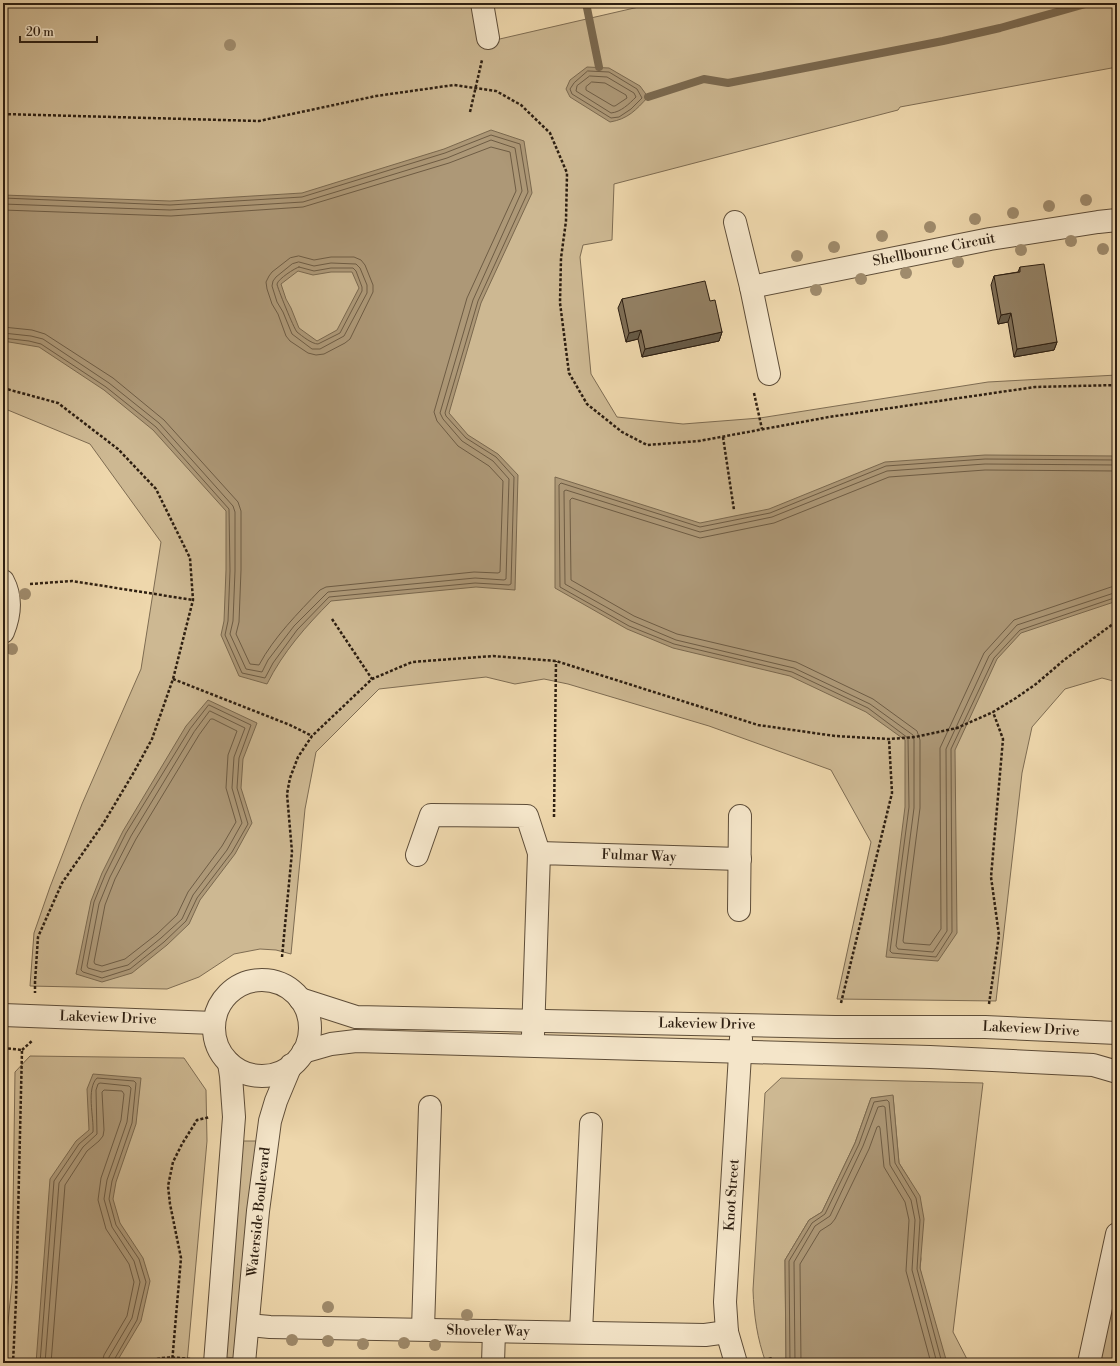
<svg xmlns="http://www.w3.org/2000/svg" width="1120" height="1366" font-family="'Libre Bodoni',serif">
<style>
.green{fill:#cdb892;stroke:#7e6c52}
.water{fill:#ad9877;stroke:#7a684e;fill-rule:evenodd}
.lines{fill:none;stroke-linecap:round;stroke-linejoin:round}
.shore{stroke:#6e5c44;stroke-width:1}
.stream{stroke:#7a684e;stroke-width:8}
.minor-casing{stroke:#5e4d38;stroke-width:24}
.path{stroke:#2e1f11;stroke-width:2.5;stroke-dasharray:3 2;stroke-linecap:butt}
.minor{stroke:#f4e5c9;stroke-width:22}
.tree{fill:#9f8b6c}
.wall{fill:#7e6d54;stroke:#2e1f11}
.shaded-wall{fill:#665945;stroke:#2e1f11}
.building{fill:#927f62;stroke:#2e1f11}
.labels{text-anchor:middle;dominant-baseline:central;stroke-width:3;stroke-linejoin:round;paint-order:stroke}
.street-label{font-size:14px;fill:#2e1f11;stroke:#f4e5c9}
</style>
<rect width="100%" height="100%" fill="#eed7ac"/>
<filter id="stains"><feTurbulence type="fractalNoise" baseFrequency=".005" numOctaves="4"/><feColorMatrix values="0 0 0 0 .2 0 0 0 0 .09 0 0 0 0 .02 0 0 0 .5 -.17"/></filter>
<radialGradient id="worn" r=".72"><stop offset=".6" stop-color="#630" stop-opacity="0"/><stop offset="1" stop-color="#630" stop-opacity=".3"/></radialGradient>
<!-- green -->
<g class="green">
<path d="M3,3H472L479,30L478,44L656,3H1117V67L900,107L898,110L614,184L612,240L583,245L580,257L591,374L617,417L683,424L760,418L988,382L1117,375V682L1102,678L1065,689L1032,727L1022,773L996,1001L837,999L871,842L831,770L709,726L568,684L544,679L515,684L486,677L379,689L316,752L305,809L291,954L276,950L260,949L234,954L199,977L167,989L30,986L34,933L50,887L82,804L141,669L161,542L90,444L3,408Z"/>
<path d="M30,1056L184,1058L206,1090L207,1141L187,1363H4L12,1282L15,1072Z"/>
<path d="M781,1078L983,1083L953,1332L969,1363H938L920,1268L921,1259L909,1179L899,1163L893,1096L871,1098L855,1143L822,1212L809,1220L785,1260L786,1363H766C757,1338 754,1316 753,1290L765,1093Z"/>
<path d="M242,1141H258L237,1358L223,1357Z"/>
<path d="M1117,1270V1363H1096Z"/>
</g>
<!-- water -->
<g class="water">
<path d="M587,67L609,68L640,86L648,97C636,110 628,119 610,122L570,97L566,89L570,80Z"/>
<path d="M491,130L524,141L532,193L481,303L449,413L468,435L498,454L518,475L515,590L476,587L331,601C306,626 283,652 267,684L239,676L221,635L224,621L226,570V511L153,430L104,390L39,347L3,341V195L170,201L302,193L444,149ZM298,271L313,275L331,272H352L359,288L337,330L317,341L299,328L291,308L286,299L281,284Z"/>
<path d="M985,455L1117,456V601L1021,633L997,659L955,750L957,933L938,961L886,957L905,807V740L866,712L790,676L673,648L627,629L555,588V477L700,523L769,509L885,462Z"/>
<path d="M208,700L257,723L243,759L241,788L252,823L235,854L200,900L189,924L167,945L132,973L102,982L76,974L91,901L102,873L123,831L186,726Z"/>
<path d="M93,1074L141,1078L136,1124L116,1182L113,1199L120,1223L143,1258L150,1281L141,1321L116,1363H36L50,1179L76,1141L89,1130L87,1089Z"/>
<path d="M893,1095L899,1163L920,1196L924,1219L920,1268L947,1363H786L785,1260L809,1220L822,1212L855,1143L871,1098Z"/>
</g>
<g class="lines">
<!-- shore -->
<g class="shore">
<path d="M588,71L609,72L637,89L642,98L631,109L619,117L611,118L572,94L570,89L574,83Z"/>
<path d="M590,76L607,77L634,93L636,97C629,104 621,112 611,113L576,91L577,86Z"/>
<path d="M592,82L605,83L626,95L627,98L615,106H613L586,90V87Z"/>
<path d="M3,198L170,205L302,197L445,153L491,135L520,144L528,192L478,301L445,413L446,416L466,438L496,457L514,477L511,584L509,585L475,583L329,597L297,630L273,663L265,678L242,673L225,635L228,621L230,571L229,509L156,427L106,387L41,344L29,341L3,338"/>
<path d="M3,204L170,210L303,202L447,158L491,140L515,148L522,191L473,300L440,413L443,419L462,441L493,461L509,479L506,579L504,580L475,578L328,592L294,626L268,660L262,672L246,669L230,634L233,621L235,571V512L233,506L159,423L109,383L43,339L31,336L3,333"/>
<path d="M3,210L171,216L303,207L449,163L491,147L510,152L516,191L467,298L434,412L437,421L458,446L489,466L503,481L500,572L498,573L474,572L326,587L320,590C298,613 274,637 259,665L250,664L236,634L239,622L241,570V511L238,502L164,420L113,378L45,334L32,330L3,327"/>
<path d="M299,256L314,260L331,257H354L361,260L365,265L373,285V292L350,339L345,343L324,354L316,355L308,353L290,341L286,336L278,314L272,304L267,289L266,282L269,276L272,272L290,258Z"/>
<path d="M299,262L314,266L331,263L356,264L360,268L367,285V293L344,336L320,349H312L292,334L283,312L277,302L272,286L273,281L276,277L292,264Z"/>
<path d="M299,267L314,271L331,268H353L356,271L362,287V291L340,333L318,344C312,344 302,336 297,332C294,329 277,287 277,284C278,279 295,268 299,267Z"/>
<path d="M1117,460L985,459L886,466L770,513L700,527L561,483L559,485L560,587L629,626L674,644L792,672L868,708L908,738L909,807L890,951L892,953L936,957L952,932L951,749L994,658L1020,630L1117,597"/>
<path d="M1117,465L985,464L887,471L772,517L700,532L566,490L564,491L565,584L631,621L676,640L794,668L870,704L913,735L914,740V808L896,946L898,949L933,952L947,931L946,749L989,656L1017,625L1117,592"/>
<path d="M1117,471L985,470L889,477L774,523L700,538L572,498L570,500L571,580L634,616L677,634L796,662L873,699L917,731L920,740V808L903,941L904,943L930,945L941,929L940,748L984,653L1014,620L1111,587L1117,586"/>
<path d="M209,705L251,725L239,758L237,788L248,824L232,852L197,898L186,921L164,942L130,969L102,978L83,972L81,970L94,902L105,875L126,833L190,729Z"/>
<path d="M210,711L245,728L234,757L232,788L242,823L227,850L193,895L182,919L161,938L128,965L102,972L88,968L87,966L99,904L110,877L131,836L194,732Z"/>
<path d="M211,719H213L237,731L228,755L226,788L236,822L222,846L188,892L177,915L157,934L125,959L102,966L95,964L94,962L105,905L115,879L136,839L199,735Z"/>
<path d="M40,1363L54,1181L79,1144L93,1132C94,1117 86,1089 97,1078L134,1081L136,1083L132,1123L112,1181L109,1199L116,1225L139,1259L146,1282L137,1320L114,1360L113,1363"/>
<path d="M45,1363L59,1183L83,1147L97,1134L96,1090L98,1084L100,1083L129,1086L131,1088L127,1122L107,1180L104,1199L112,1227L134,1261L140,1282L132,1318L109,1357L108,1363"/>
<path d="M51,1363L65,1185L87,1151L99,1141L103,1136L104,1130L102,1092L104,1090L122,1091L124,1094L121,1120L101,1178L98,1200L106,1229L129,1264L134,1282L127,1316L104,1355L102,1363"/>
<path d="M790,1363L789,1261L812,1223L825,1214L859,1144L874,1102L887,1100L889,1102L895,1163L916,1198L920,1220L917,1269L942,1363"/>
<path d="M795,1363L794,1262L815,1226L830,1216L863,1146L878,1107L883,1106L885,1107L890,1165L911,1200L915,1220L912,1270L937,1363"/>
<path d="M801,1363L800,1264L820,1231L831,1224L835,1219L869,1149L877,1127L879,1126L880,1128L884,1167L905,1202L909,1220L906,1271L931,1363"/>
</g>
<!-- stream -->
<g class="stream">
<path d="M586,3L599,67"/>
<path d="M648,97L704,79L728,83L943,41L1000,28L1089,3"/>
</g>
<!-- minor casing -->
<g class="minor-casing">
<g id="minor">
<path d="M482,3L488,38"/>
<path d="M735,222L751,287L769,374"/>
<path d="M751,287L990,239L1098,222L1117,220"/>
<path d="M3,581C12,598 10,615 3,632"/>
<path d="M417,855L431,815L527,816L539,853"/>
<path d="M739,910L740,816"/>
<circle cx="262" cy="1028" r="48"/>
<path d="M300,999L356,1017L835,1027H985L1117,1033"/>
<path d="M3,1015L214,1023"/>
<path d="M533,1035L539,853L740,859"/>
<path d="M303,1052L331,1044L356,1041L930,1057L1093,1065L1117,1072"/>
<path d="M248,1325L270,1327L705,1335L727,1332"/>
<path d="M423,1329L430,1107"/>
<path d="M581,1332L591,1124"/>
<path d="M215,1363L234,1117L231,1076L229,1063"/>
<path d="M244,1363L258,1211L270,1121L276,1101L291,1065"/>
<path d="M493,1363L494,1331"/>
<path d="M736,1363L727,1332L725,1302L741,1038"/>
<path d="M1089,1363L1117,1234"/>
</g>
</g>
<!-- path -->
<g class="path">
<path d="M470,112L482,60"/>
<path d="M3,114L259,121L376,96L454,85L496,91L521,105L550,133L567,173L566,221L561,258L560,303L569,373L587,404L622,432L647,445L699,441L829,417L1035,387L1117,385"/>
<path d="M3,388L58,403L118,449L156,489L190,558L193,600L173,679L152,739L134,772L103,824L62,883L38,937L35,982V993"/>
<path d="M754,393L762,429"/>
<path d="M723,437L734,510"/>
<path d="M30,584L72,581L193,600"/>
<path d="M332,619L372,679"/>
<path d="M173,679L290,725L312,736"/>
<path d="M554,817L556,661"/>
<path d="M282,957L292,852L287,794L290,778L298,757L312,736L372,679L412,662L493,656L556,661L758,725L835,736L889,739L915,737L957,728L993,712L1016,698L1036,684L1064,660L1117,621"/>
<path d="M841,1003L892,793L889,739"/>
<path d="M989,1004L999,935L991,877L1003,739L993,712"/>
<path d="M3,1048L22,1050L16,1301L13,1363"/>
<path d="M22,1050L33,1040"/>
<path d="M759,1361L773,1358L775,1363"/>
<path d="M148,1363C159,1355 178,1358 191,1359"/>
<path d="M172,1363L181,1258L170,1204L168,1186L173,1162L182,1144L197,1120L210,1117"/>
</g>
<!-- minor -->
<use href="#minor" class="minor"/>
</g>
<!-- trees -->
<g class="tree">
<circle cx="230" cy="45" r="6"/>
<circle cx="1086" cy="200" r="6"/>
<circle cx="1049" cy="206" r="6"/>
<circle cx="1013" cy="213" r="6"/>
<circle cx="975" cy="219" r="6"/>
<circle cx="930" cy="227" r="6"/>
<circle cx="882" cy="236" r="6"/>
<circle cx="1071" cy="241" r="6"/>
<circle cx="834" cy="247" r="6"/>
<circle cx="1103" cy="249" r="6"/>
<circle cx="1021" cy="250" r="6"/>
<circle cx="797" cy="256" r="6"/>
<circle cx="958" cy="262" r="6"/>
<circle cx="906" cy="273" r="6"/>
<circle cx="861" cy="279" r="6"/>
<circle cx="816" cy="290" r="6"/>
<circle cx="25" cy="594" r="6"/>
<circle cx="12" cy="649" r="6"/>
<circle cx="328" cy="1307" r="6"/>
<circle cx="467" cy="1315" r="6"/>
<circle cx="292" cy="1340" r="6"/>
<circle cx="328" cy="1341" r="6"/>
<circle cx="404" cy="1343" r="6"/>
<circle cx="363" cy="1344" r="6"/>
<circle cx="435" cy="1345" r="6"/>
</g>
<!-- wall -->
<g class="wall">
<path d="M1020,267L1057,342L1054,350L1014,357L1008,322L998,324L991,285L994,276L1018,272Z"/>
<path d="M622,299L710,301L722,332L719,341L642,357L638,339L626,342L618,308Z"/>
</g>
<!-- shaded-wall -->
<g class="shaded-wall">
<path d="M1011,313L1008,322L998,324L1001,315Z"/>
<path d="M641,330L638,339L626,342L629,333Z"/>
<path d="M722,332L719,341L642,357L645,349Z"/>
<path d="M1057,342L1054,350L1014,357L1017,349Z"/>
</g>
<!-- building -->
<g class="building">
<path d="M1044,264L1057,342L1017,349L1011,313L1001,315L994,276L1020,272V267Z"/>
<path d="M705,281L710,301L715,300L722,332L645,349L641,330L629,333L622,299Z"/>
</g>
<g class="labels">
<!-- street labels -->
<g class="street-label">
<text transform="translate(934 250) rotate(-11)">Shellbourne Circuit</text>
<text transform="translate(639 856) rotate(2)">Fulmar Way</text>
<text transform="translate(108 1018) rotate(2)">Lakeview Drive</text>
<text transform="translate(707 1024) rotate(1)">Lakeview Drive</text>
<text transform="translate(1031 1029) rotate(3)">Lakeview Drive</text>
<text transform="translate(732 1195) rotate(-86)">Knot Street</text>
<text transform="translate(259 1212) rotate(-84)">Waterside Boulevard</text>
<text transform="translate(488 1331) rotate(1)">Shoveler Way</text>
</g>
</g>
<!-- margin -->
<rect width="1120" height="1366" fill="none" stroke="#eed7ac" stroke-width="16"/>
<rect x="4" y="4" width="1112" height="1358" fill="none" stroke="#2e1f11" stroke-width="2"/>
<rect x="8" y="8" width="1104" height="1350" fill="none" stroke="#2e1f11"/>
<!-- scale -->
<path d="M20 36v6h77v-6" fill="none" stroke="#2e1f11" stroke-width="2"/>
<text x="26" y="36" font-size="12" fill="#2e1f11" stroke="#f4e5c9" stroke-width="3" paint-order="stroke">20 m</text>
<rect width="100%" height="100%" filter="url(#stains)"/>
<rect width="100%" height="100%" fill="url(#worn)"/>
</svg>
